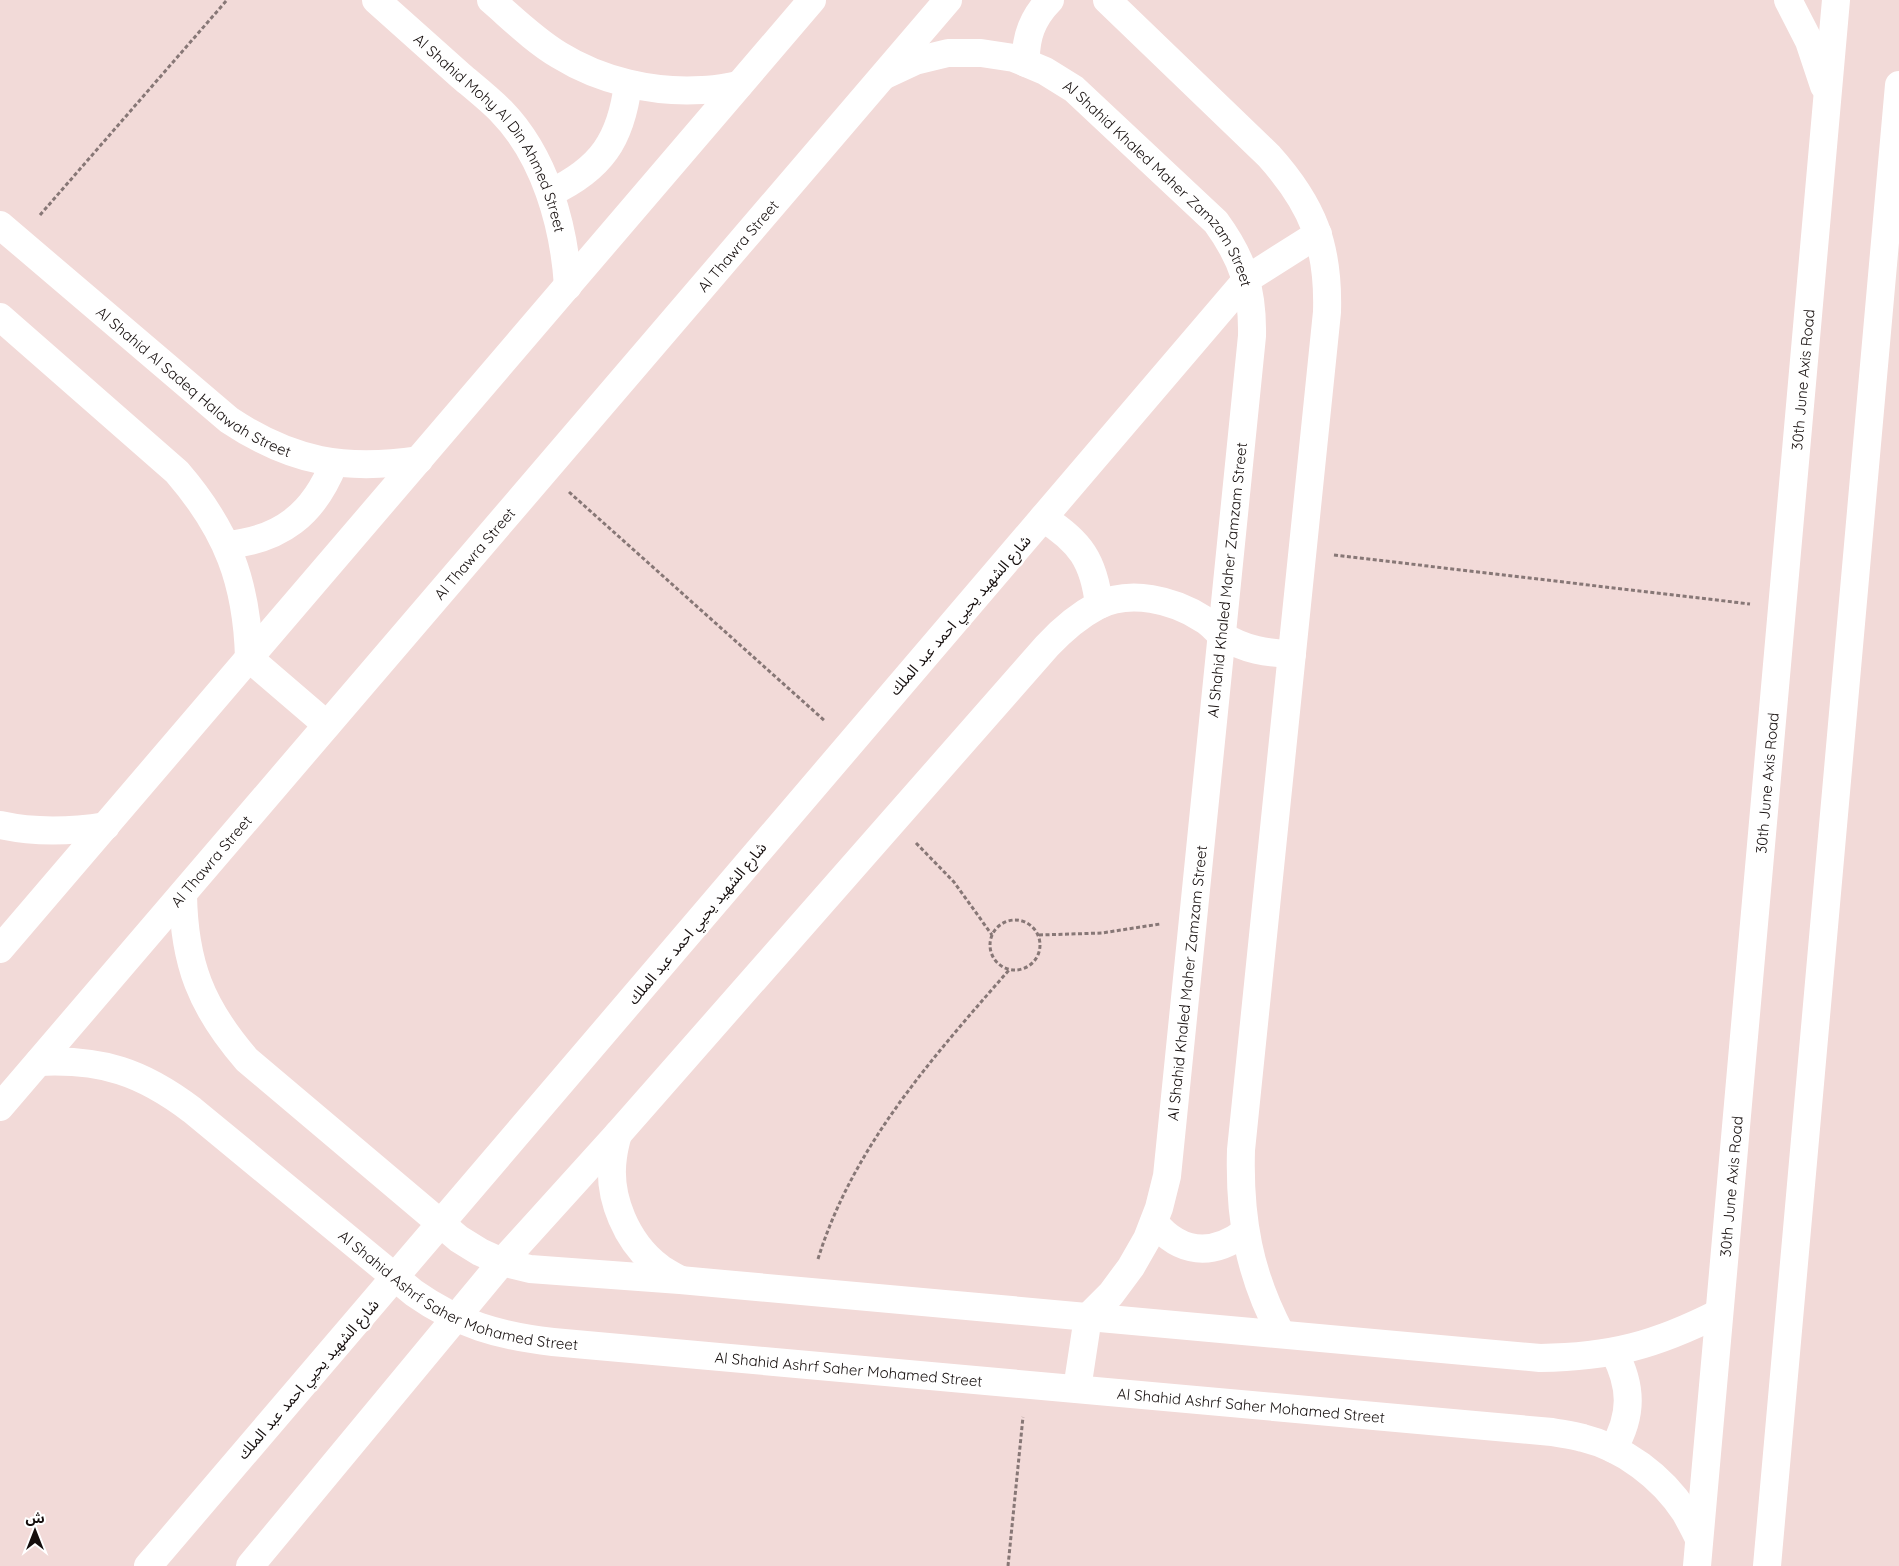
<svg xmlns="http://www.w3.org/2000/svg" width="1899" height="1566" font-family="Quicksand,'Noto Sans Arabic',sans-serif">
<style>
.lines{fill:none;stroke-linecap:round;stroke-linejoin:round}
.path{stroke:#877776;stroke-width:3;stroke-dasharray:4 2.5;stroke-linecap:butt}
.minor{stroke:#fff;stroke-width:28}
.labels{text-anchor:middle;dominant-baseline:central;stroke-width:5;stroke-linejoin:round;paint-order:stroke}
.street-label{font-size:15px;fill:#150e0d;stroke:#fff}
</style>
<rect width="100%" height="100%" fill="#f2dad8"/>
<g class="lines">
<!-- path -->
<g class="path">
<path d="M40,215L227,0"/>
<path d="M569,492L825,721"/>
<path d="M1334,555L1750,604"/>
<path d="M916,843L954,882L992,935"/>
<circle cx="1015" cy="945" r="25"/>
<path d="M1039,935L1102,933L1160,924"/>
<path d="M818,1259C853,1146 933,1057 1009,970"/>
<path d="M1008,1566L1023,1417"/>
</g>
<!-- minor -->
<g class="minor">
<path id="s1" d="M376,0C404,25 433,51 461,76C474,87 489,99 501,111C545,156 564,225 568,286"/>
<path d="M491,0C513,19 534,40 559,55C601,81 653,93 702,90C714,90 727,87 739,85"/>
<path d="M1107,0L1269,156C1313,205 1329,246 1327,312L1241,1150C1239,1218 1249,1274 1281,1334"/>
<path d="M1788,0L1809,41L1824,86"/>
<path d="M1026,63C1025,38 1032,18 1050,0"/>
<path id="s2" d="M885,75L915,61L948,53H981L1014,58L1045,71L1074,89L1216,222C1243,259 1253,290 1252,336L1167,1176L1159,1208L1147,1239L1131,1267L1111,1294L1088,1317L1077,1389"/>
<path d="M550,193C601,169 621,140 628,84"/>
<path id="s3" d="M0,225L229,420C292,462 345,471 419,460"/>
<path d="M0,317L177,472C227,530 247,582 249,658L327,725"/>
<path d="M1043,518C1080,541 1094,561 1099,605"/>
<path d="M226,545C281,540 314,514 334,463"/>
<path d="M0,825C36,833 69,832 106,826"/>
<path d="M183,894C184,963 201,1007 247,1060L459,1239L480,1252L502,1262L530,1269L680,1280L1540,1358C1611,1357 1656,1345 1719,1313"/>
<path d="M0,949L812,0"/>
<path id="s4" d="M39,1062C102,1059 142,1072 192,1110L414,1293C458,1324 499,1336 553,1342L1552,1432C1563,1434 1573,1435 1583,1438C1624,1448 1662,1477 1685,1512C1690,1521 1695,1530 1699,1539"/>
<path id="s5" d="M0,1107L948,0"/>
<path d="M618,1134C616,1141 614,1149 613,1157C607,1197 627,1243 659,1267C665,1272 672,1275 679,1279"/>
<path d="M1154,1222C1180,1254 1212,1257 1245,1232"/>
<path d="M1613,1449C1633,1415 1632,1386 1614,1352"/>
<path d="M148,1566L1247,279L1318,234"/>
<path d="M250,1566L502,1262L618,1134L1047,646C1062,630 1078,616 1097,606C1130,589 1174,600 1203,619C1211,623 1216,631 1223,636C1245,650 1267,653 1292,654"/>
<path id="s6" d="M1697,1566L1836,0"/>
<path d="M1767,1566L1899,85"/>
</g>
</g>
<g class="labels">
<!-- street labels -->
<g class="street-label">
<text stroke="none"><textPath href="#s1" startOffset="179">Al Shahid Mohy Al Din Ahmed Street</textPath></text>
<text stroke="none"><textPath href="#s2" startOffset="329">Al Shahid Khaled Maher Zamzam Street</textPath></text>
<text stroke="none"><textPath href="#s5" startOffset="1134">Al Thawra Street</textPath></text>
<text stroke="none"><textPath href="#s3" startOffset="250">Al Shahid Al Sadeq Halawah Street</textPath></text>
<text stroke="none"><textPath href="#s6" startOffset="1191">30th June Axis Road</textPath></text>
<text stroke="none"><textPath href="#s5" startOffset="729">Al Thawra Street</textPath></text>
<text transform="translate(1227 580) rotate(-84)">Al Shahid Khaled Maher Zamzam Street</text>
<text transform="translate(960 615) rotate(-49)">شارع الشهيد يحيي احمد عبد الملك</text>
<text stroke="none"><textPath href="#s6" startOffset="786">30th June Axis Road</textPath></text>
<text stroke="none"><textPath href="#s5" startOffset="324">Al Thawra Street</textPath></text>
<text transform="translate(697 923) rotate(-50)">شارع الشهيد يحيي احمد عبد الملك</text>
<text transform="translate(1187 983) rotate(-84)">Al Shahid Khaled Maher Zamzam Street</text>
<text stroke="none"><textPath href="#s6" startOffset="381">30th June Axis Road</textPath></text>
<text stroke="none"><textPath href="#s4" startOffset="492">Al Shahid Ashrf Saher Mohamed Street</textPath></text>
<text stroke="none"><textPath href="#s4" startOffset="898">Al Shahid Ashrf Saher Mohamed Street</textPath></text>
<text transform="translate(308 1379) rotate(-49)">شارع الشهيد يحيي احمد عبد الملك</text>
<text stroke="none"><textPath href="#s4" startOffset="1302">Al Shahid Ashrf Saher Mohamed Street</textPath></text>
</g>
</g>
<!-- north arrow -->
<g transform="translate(35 1531)" stroke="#ffffff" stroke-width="4" paint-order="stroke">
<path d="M0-4L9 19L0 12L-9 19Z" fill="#150e0d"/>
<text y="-8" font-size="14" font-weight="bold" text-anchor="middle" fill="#150e0d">ش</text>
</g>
</svg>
